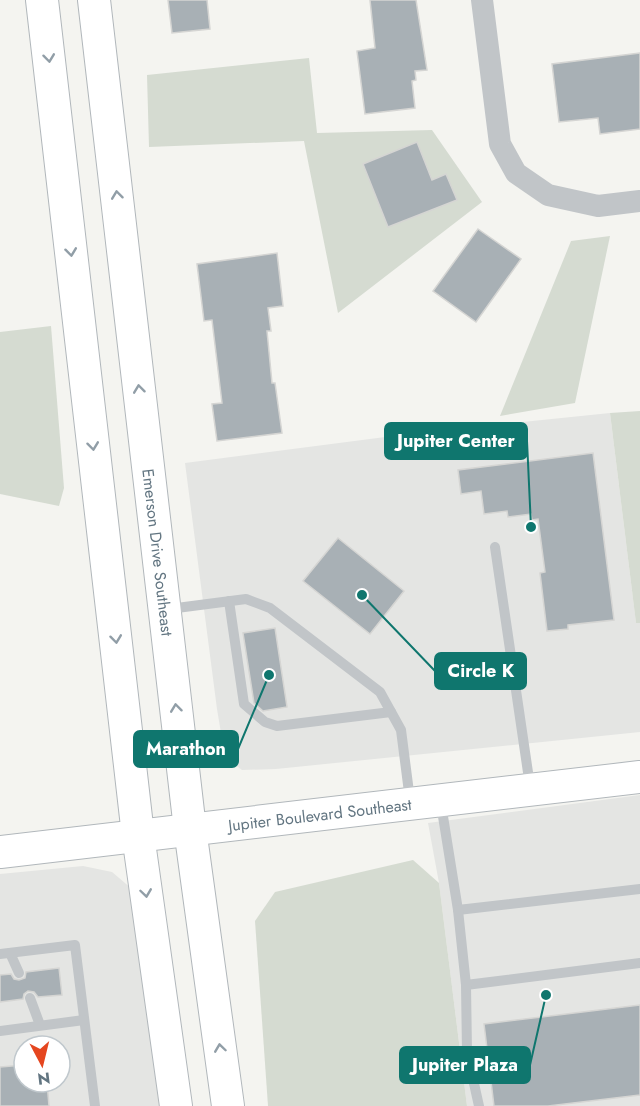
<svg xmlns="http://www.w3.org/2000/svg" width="640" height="1106" font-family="Jost,sans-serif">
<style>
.built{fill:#e4e5e3;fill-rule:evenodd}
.green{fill:#d5dbd1}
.building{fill:#a8b0b5;stroke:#d5d5d3;stroke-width:1.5}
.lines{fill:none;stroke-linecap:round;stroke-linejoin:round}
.secondary-casing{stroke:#b1b7bb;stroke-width:34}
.lane{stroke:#c1c5c8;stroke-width:10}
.street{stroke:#c1c5c8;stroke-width:22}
.secondary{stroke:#fff;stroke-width:32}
.oneway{stroke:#919ea7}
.labels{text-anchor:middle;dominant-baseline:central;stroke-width:6;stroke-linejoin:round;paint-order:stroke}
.street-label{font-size:16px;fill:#627581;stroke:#fff}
.leader{fill:none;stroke:#0f766e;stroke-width:2}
.callout-dot{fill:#0f766e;stroke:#fff;stroke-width:2}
.callout{fill:#0f766e;stroke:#0f766e;stroke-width:2}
.callout-label{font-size:18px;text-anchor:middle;font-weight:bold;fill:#fff}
</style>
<rect width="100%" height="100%" fill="#f4f4f0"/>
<!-- built -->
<g class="built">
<path d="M610,413L636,623H640V732L276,769L242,770L225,757L217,709L185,463L424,432Z"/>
<path d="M640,795V1106H467L439,883L428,823Z"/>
<path d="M83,866L112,872L132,889L159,1106H0V874ZM24,1046H60V1082H24Z"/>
</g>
<!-- green -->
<g class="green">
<path d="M309,58L317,133L432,130L482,202L338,313L304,141L149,147L147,75Z"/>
<path d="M610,236L575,403L500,416L571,241Z"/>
<path d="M51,326L64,488L59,506L0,494V332Z"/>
<path d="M640,411V623H636L610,413Z"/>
<path d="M413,860L439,883L467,1106H268L255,921L275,892Z"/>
</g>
<!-- building -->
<g class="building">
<path d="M168,0H207L210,29L172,33Z"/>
<path d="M370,0H416L427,70L415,71L416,80L412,81L415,108L365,114L357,51L375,48Z"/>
<path d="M640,53V129L600,134L598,118L559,122L552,64Z"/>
<path d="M417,142L432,180L446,174L457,200L388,227L363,164Z"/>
<path d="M478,229L521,259L476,322L433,291Z"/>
<path d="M277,253L283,306L268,308L271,331H267L272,383H275L282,433L217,441L212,404L222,403L212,320L204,321L197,264Z"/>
<path d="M593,453L614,620L568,625V629L547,631L540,573L545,572L538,519L532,520L531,514L508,517L507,511L484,514L481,491L461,494L458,470Z"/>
<path d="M338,538L404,591L370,634L303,581Z"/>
<path d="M275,628L287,707L263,711L254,703L243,633Z"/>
<path d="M59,968L62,995L38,997L34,992L28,991L24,994L23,999L0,1002V975L11,974L14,979L19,980L25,978L26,972Z"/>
<path d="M640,1005V1095L548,1106H494L484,1024Z"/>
<path d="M24,1065V1082H47L49,1106H0V1067Z"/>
</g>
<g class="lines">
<!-- secondary casing -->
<g class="secondary-casing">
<g id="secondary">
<path d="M42,0L138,835L176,1106"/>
<path id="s1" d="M94,0L190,829L228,1106"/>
<path id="s2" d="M0,852L640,777"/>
</g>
</g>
<!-- lane -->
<g class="lane">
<path d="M495,547L530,786"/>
<path d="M229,601L244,704L265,722L277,726L391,712"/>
<path d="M169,609L246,599L270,608L380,692L401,730L410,800"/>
<path d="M441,804L458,910L640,889"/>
<path d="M458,910L466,985L640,963"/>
<path d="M10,953L19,973"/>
<path d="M0,954L75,945L95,1106"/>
<path d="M466,985L467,1052L479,1106"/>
<path d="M30,998L40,1025"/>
<path d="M0,1031L84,1020"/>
</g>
<!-- street -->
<path class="street" d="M482,0L500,144L516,173L548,195L598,206L640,201"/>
<!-- secondary -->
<use href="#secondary" class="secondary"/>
</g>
<!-- one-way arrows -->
<defs><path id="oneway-chevron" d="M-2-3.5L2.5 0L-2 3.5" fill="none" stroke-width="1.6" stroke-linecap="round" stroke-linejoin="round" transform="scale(1.5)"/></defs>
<g class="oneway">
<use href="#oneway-chevron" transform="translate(49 58) rotate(83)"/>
<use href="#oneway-chevron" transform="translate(117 195) rotate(-97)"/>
<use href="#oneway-chevron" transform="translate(71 252) rotate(83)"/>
<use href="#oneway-chevron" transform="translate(139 389) rotate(-97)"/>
<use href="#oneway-chevron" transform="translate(93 446) rotate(83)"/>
<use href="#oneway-chevron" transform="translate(116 639) rotate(83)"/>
<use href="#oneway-chevron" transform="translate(176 708) rotate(-97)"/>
<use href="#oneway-chevron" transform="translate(146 893) rotate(82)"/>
<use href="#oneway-chevron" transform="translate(220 1048) rotate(-98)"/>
</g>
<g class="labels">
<!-- street labels -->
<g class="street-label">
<text stroke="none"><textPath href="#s1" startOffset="556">Emerson Drive Southeast</textPath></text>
<text stroke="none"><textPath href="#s2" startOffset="322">Jupiter Boulevard Southeast</textPath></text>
</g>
</g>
<!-- callouts -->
<path class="leader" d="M531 527L527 441M362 595L435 671M269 675L238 749M546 995L530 1065"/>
<g class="callout-dot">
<circle cx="531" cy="527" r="6"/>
<circle cx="362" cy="595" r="6"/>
<circle cx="269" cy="675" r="6"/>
<circle cx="546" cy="995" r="6"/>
</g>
<g class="callout">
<rect x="385" y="423" width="142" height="36" rx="6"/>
<rect x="435" y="653" width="91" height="36" rx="6"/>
<rect x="134" y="731" width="104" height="36" rx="6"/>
<rect x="400" y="1047" width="130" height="36" rx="6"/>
</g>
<g class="callout-label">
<text x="456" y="447">Jupiter Center</text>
<text x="481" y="677">Circle K</text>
<text x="186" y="755">Marathon</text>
<text x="465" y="1071">Jupiter Plaza</text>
</g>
<!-- north arrow -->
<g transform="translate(42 1064) rotate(173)"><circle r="28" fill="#ffffff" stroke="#c0c8cd" stroke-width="1.5"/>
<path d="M0-4.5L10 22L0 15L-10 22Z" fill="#e5461f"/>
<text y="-9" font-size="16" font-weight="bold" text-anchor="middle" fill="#627581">N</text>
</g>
</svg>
